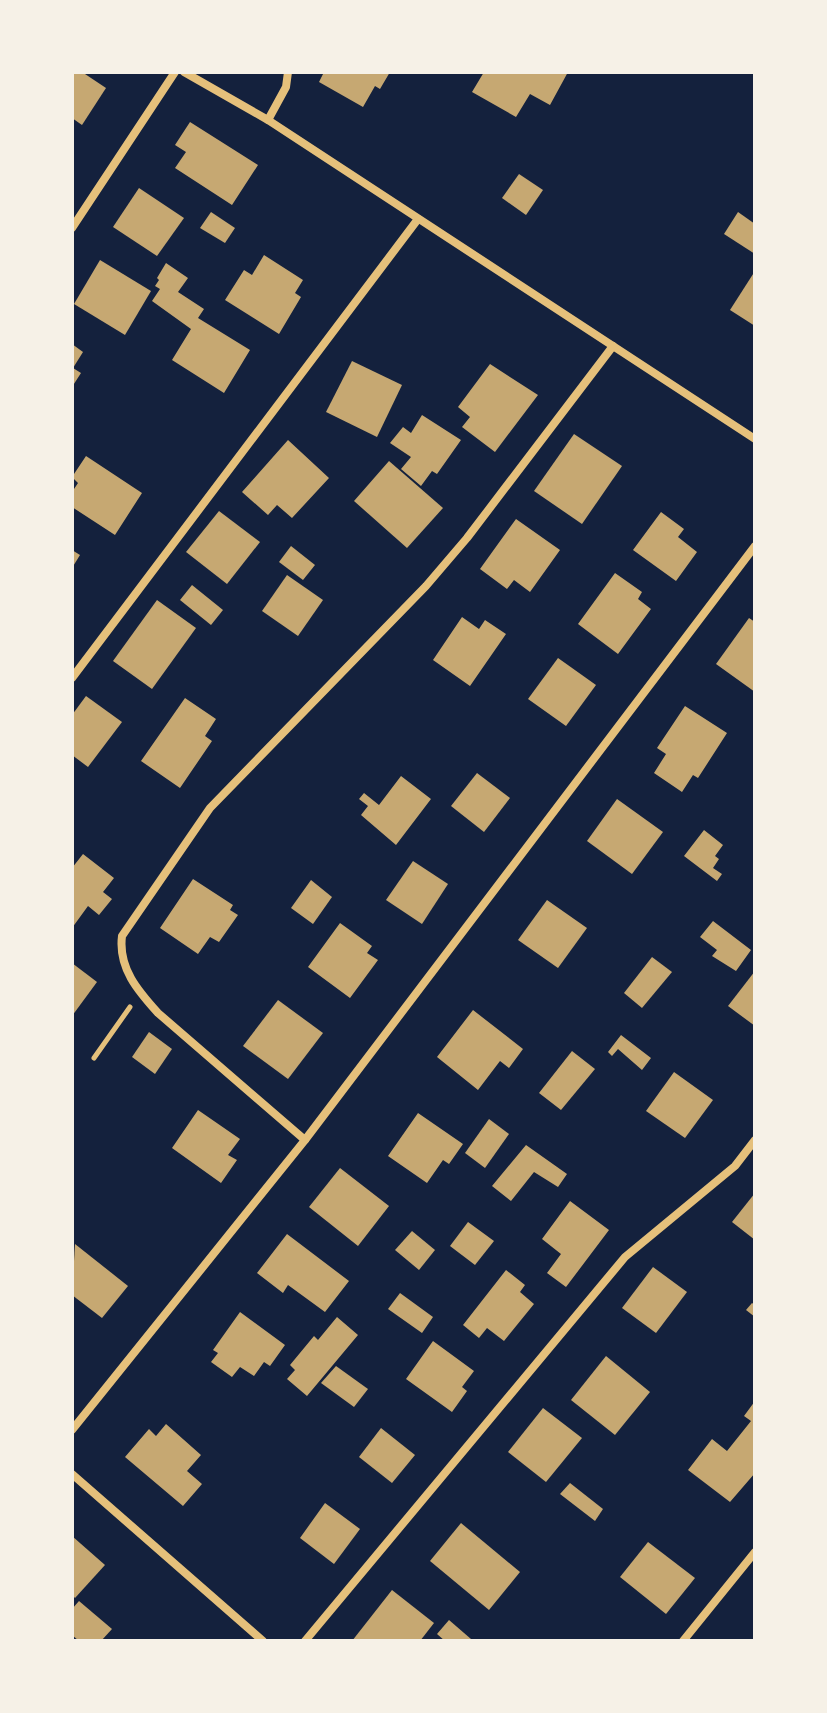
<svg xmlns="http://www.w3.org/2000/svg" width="827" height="1713" font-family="'Space Grotesk',sans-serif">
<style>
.building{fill:#c6a872}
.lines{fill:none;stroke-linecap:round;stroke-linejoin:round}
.path{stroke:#e5c07b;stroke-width:5}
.minor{stroke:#e5c07b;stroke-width:8}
</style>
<rect width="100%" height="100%" fill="#14213d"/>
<!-- building -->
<g class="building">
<path d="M72,72H82L106,88L82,125L72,118Z"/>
<path d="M324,72H390L380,89L375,86L363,107L319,82Z"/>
<path d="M484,72H568L550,105L530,94L516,117L472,92Z"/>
<path d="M190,122L258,165L232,205L175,168L186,152L175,145Z"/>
<path d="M519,174L543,190L526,215L502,198Z"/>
<path d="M139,188L184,218L157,256L113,227Z"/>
<path d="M211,212L235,228L225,243L200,228Z"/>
<path d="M738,212L755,224V254L724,234Z"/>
<path d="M264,255L303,280L295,293L301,297L279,334L225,300L244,270L252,275Z"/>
<path d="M100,260L151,291L125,335L74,304Z"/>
<path d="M166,263L188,278L178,292L204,309L198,318L250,350L224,393L172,360L191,329L152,301L160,289L155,286L159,280L157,278Z"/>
<path d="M755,271V326L730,310Z"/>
<path d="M72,344L83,352L73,368L81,373L72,387Z"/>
<path d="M352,361L402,385L377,437L326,412Z"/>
<path d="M490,364L538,395L495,452L462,427L470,417L458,407Z"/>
<path d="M422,415L461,440L437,474L432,471L421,486L401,469L411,457L390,443L403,427L411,433Z"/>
<path d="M574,434L622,466L582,524L534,491Z"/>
<path d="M288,440L329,478L292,518L277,505L268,515L242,492Z"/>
<path d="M86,456L142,493L115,535L72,507V492L78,483L72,477Z"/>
<path d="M389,461L443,508L407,548L354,501Z"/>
<path d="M219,511L260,542L227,584L186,552Z"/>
<path d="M661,512L684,529L678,537L697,552L676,581L633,550Z"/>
<path d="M516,519L560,550L530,592L514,580L507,589L480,569Z"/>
<path d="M291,546L315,565L303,580L279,562Z"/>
<path d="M72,550L80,555L72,568Z"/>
<path d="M615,573L642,592L638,599L651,609L618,654L578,624Z"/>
<path d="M287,575L323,600L298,636L262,611Z"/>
<path d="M192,585L223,610L211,625L180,600Z"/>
<path d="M157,600L196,628L152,689L113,661Z"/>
<path d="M462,617L479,629L485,620L506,634L470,686L433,660Z"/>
<path d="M749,618L755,622V692L716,664Z"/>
<path d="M558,658L596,685L566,726L528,699Z"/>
<path d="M86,696L122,722L88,767L72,755V715Z"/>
<path d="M185,698L216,719L205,736L212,741L180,788L141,761Z"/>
<path d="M685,706L727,733L698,778L693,775L682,792L654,773L666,754L657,748Z"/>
<path d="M477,773L510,798L484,832L451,806Z"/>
<path d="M401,776L431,799L396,845L361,815L368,806L359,799L364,793L379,805Z"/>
<path d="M617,799L663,832L632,874L587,841Z"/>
<path d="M704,830L723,845L715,856L719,859L713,868L722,874L717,881L684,856Z"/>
<path d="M83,854L114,878L103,892L112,899L99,915L88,906L72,928V868Z"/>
<path d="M413,861L448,884L422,924L386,900Z"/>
<path d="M193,879L233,905L230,910L238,915L219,942L210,937L198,954L160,928Z"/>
<path d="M311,880L332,897L313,924L291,908Z"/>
<path d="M547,900L587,928L558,968L518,940Z"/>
<path d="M713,921L751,950L736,971L712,956L717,950L700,937Z"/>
<path d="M340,923L372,946L367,953L378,960L350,998L308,967Z"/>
<path d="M652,957L672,972L642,1008L624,993Z"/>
<path d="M72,963L97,982L72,1016Z"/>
<path d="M755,971V1026L728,1006Z"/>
<path d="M278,1000L323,1033L288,1079L243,1046Z"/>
<path d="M473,1010L523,1049L509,1068L500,1061L478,1090L437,1057Z"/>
<path d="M149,1032L172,1049L155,1074L132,1057Z"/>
<path d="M621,1035L651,1058L642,1070L618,1049L612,1056L608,1052Z"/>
<path d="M572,1051L595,1069L561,1110L539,1093Z"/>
<path d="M674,1072L713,1100L685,1138L646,1111Z"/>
<path d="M198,1110L240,1139L228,1155L237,1160L221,1183L172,1148Z"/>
<path d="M418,1113L463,1144L449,1164L443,1160L427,1183L388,1156Z"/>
<path d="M489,1119L509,1134L485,1168L465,1153Z"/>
<path d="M526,1145L567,1174L558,1187L534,1172L511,1201L492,1186Z"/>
<path d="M340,1168L389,1206L358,1246L309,1207Z"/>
<path d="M755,1193V1240L732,1222Z"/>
<path d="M570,1201L609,1230L566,1287L547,1273L561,1254L542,1239Z"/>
<path d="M468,1222L494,1241L475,1265L450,1246Z"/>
<path d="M412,1231L435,1250L419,1270L395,1250Z"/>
<path d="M287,1234L349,1281L325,1312L288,1285L283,1293L257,1273Z"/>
<path d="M75,1244L128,1286L102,1318L72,1295Z"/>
<path d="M653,1267L687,1292L656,1333L622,1308Z"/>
<path d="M506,1270L525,1285L520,1292L534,1304L504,1341L487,1328L479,1338L463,1325Z"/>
<path d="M400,1293L433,1317L422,1333L388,1309Z"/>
<path d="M752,1303L755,1305V1317L746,1310Z"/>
<path d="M240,1312L285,1345L270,1366L264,1362L254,1376L240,1367L232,1377L211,1362L218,1353L213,1350Z"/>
<path d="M337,1317L358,1335L307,1396L287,1379L295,1370L290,1365L314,1336L318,1340Z"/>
<path d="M433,1341L474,1371L462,1387L467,1391L452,1412L406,1379Z"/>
<path d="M606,1356L650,1392L615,1435L571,1400Z"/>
<path d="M336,1366L368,1389L354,1407L321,1383Z"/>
<path d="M755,1401V1473L730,1502L688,1470L712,1439L727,1451L751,1421L744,1416Z"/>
<path d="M543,1408L582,1438L546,1482L508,1452Z"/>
<path d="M166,1424L201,1455L187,1471L202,1484L183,1506L125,1457L149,1429L156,1436Z"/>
<path d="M381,1428L415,1455L392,1483L359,1457Z"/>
<path d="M570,1483L603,1509L595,1521L560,1494Z"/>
<path d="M325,1503L360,1529L334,1564L300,1538Z"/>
<path d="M461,1523L520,1572L489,1610L430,1561Z"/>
<path d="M72,1536L105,1565L75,1598L72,1595Z"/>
<path d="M648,1542L695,1578L666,1614L620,1577Z"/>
<path d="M392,1590L434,1623L420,1641H352Z"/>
<path d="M79,1601L112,1629L101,1641H79L72,1635V1609Z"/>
<path d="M449,1620L471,1639L445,1641L437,1634Z"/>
</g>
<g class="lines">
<!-- path -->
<path class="path" d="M94,1058L130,1007"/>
<!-- minor -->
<g class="minor">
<path d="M184,72L268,120L755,439"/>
<path d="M268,120L286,87L288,72"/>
<path d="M72,228L175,72"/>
<path d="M72,678L418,219"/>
<path d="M305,1140L158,1013C138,991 118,968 122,936L210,808L426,586L467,538L613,346"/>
<path d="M72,1430L305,1140L755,546"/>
<path d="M72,1474L263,1641"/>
<path d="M305,1641L625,1257L735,1166L755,1140"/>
<path d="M683,1641L755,1552"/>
</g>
</g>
<!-- border -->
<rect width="827" height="1713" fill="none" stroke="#f6f1e7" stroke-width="148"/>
</svg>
